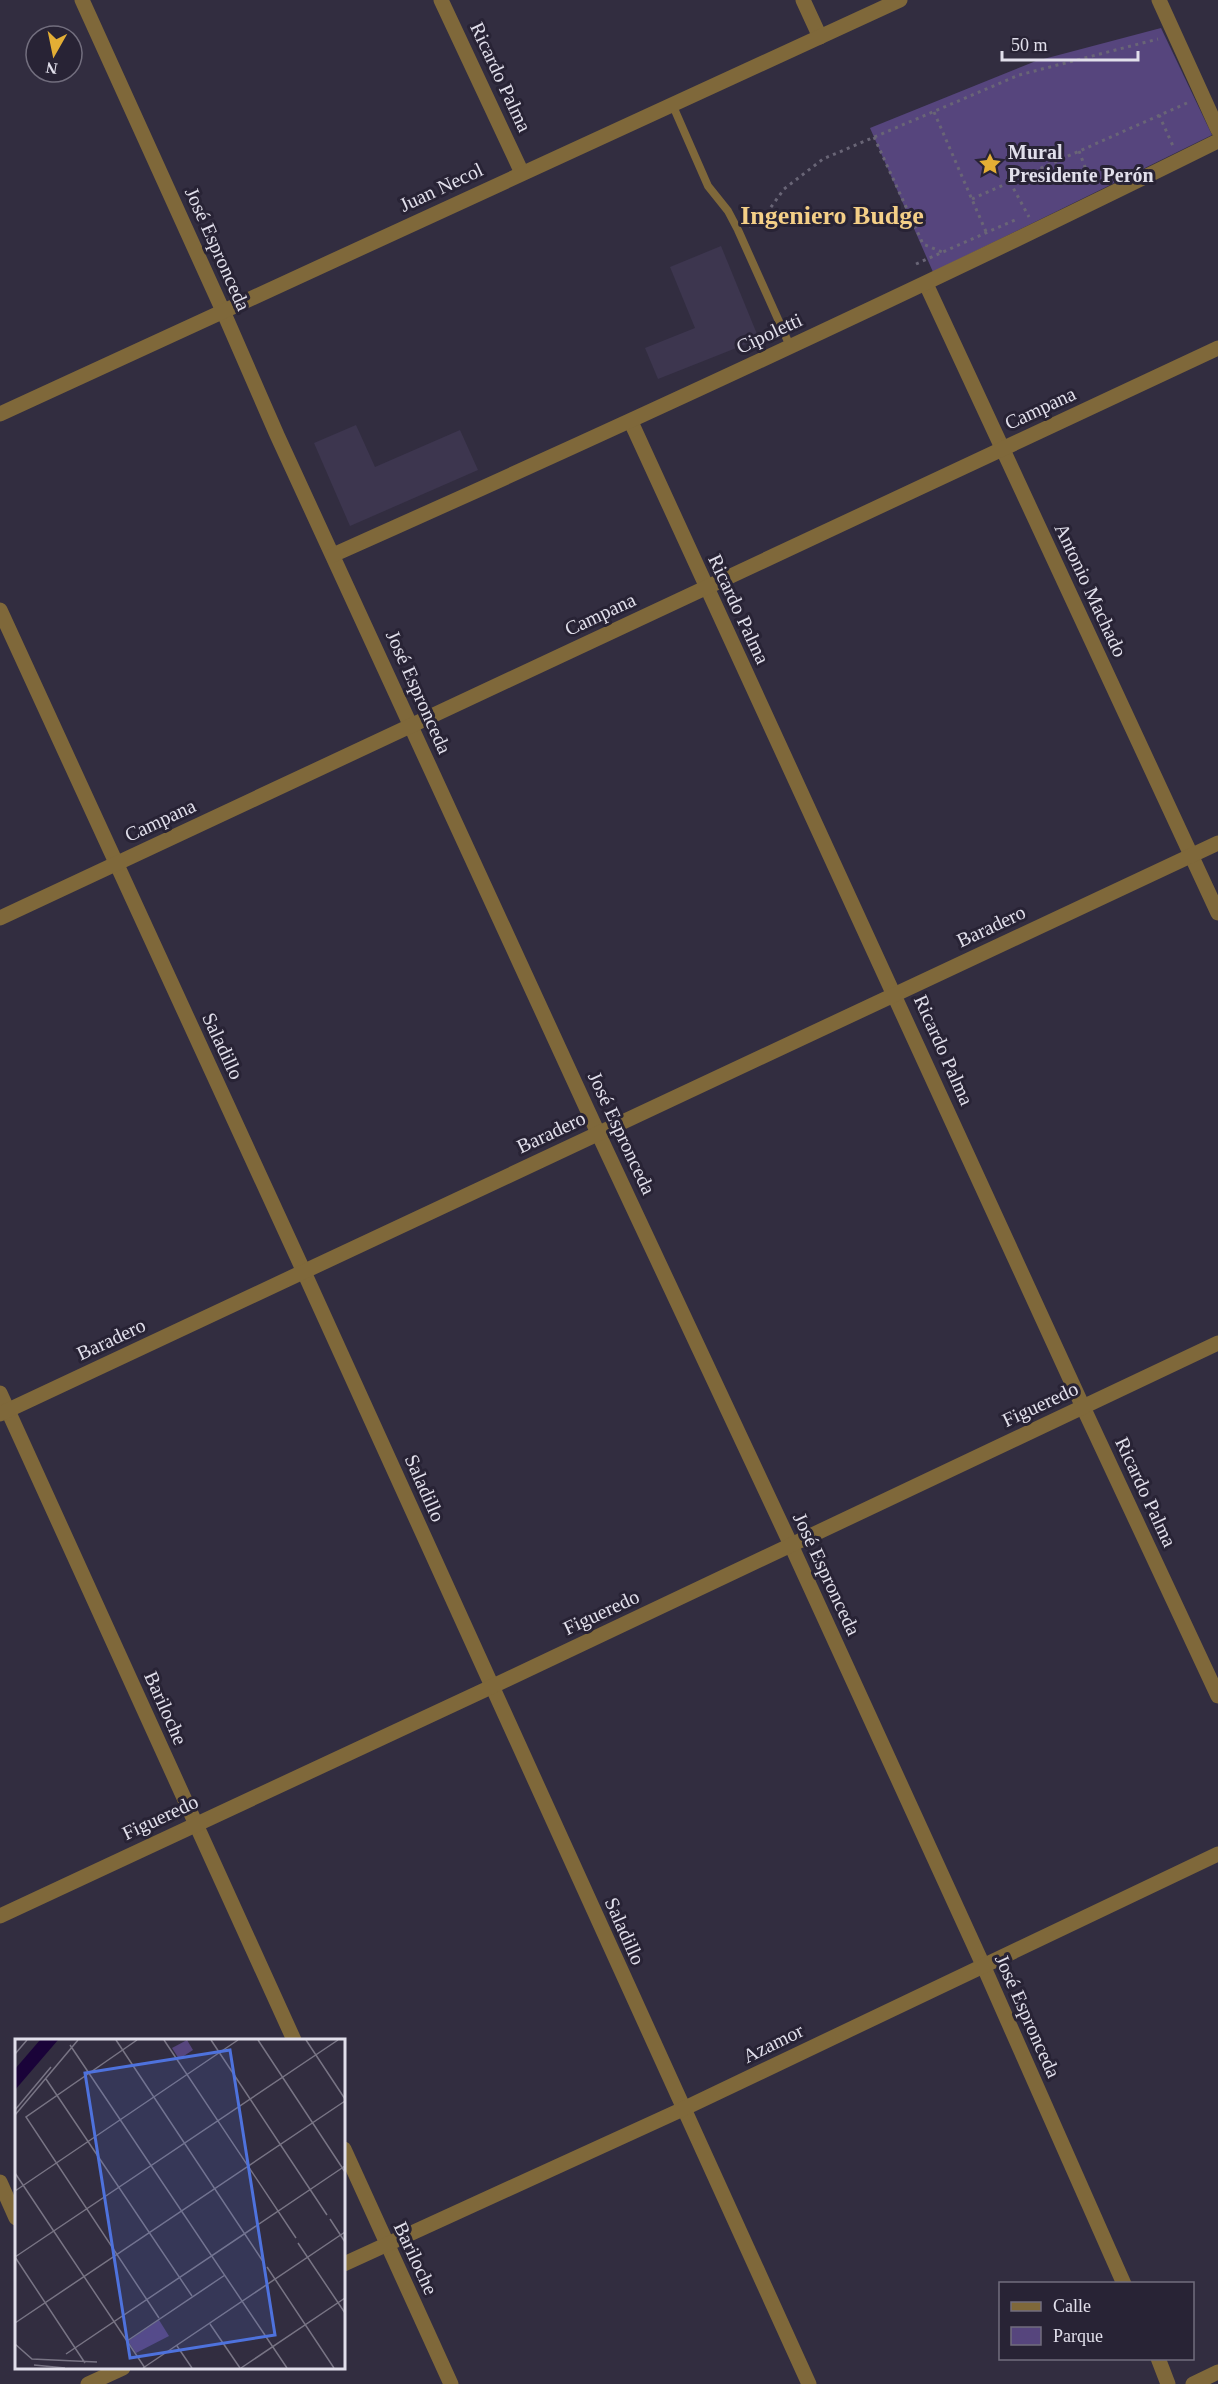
<svg xmlns="http://www.w3.org/2000/svg" width="1218" height="2384" font-family="Georgia,serif">
<style>
.built{fill:#3d364f}
.green{fill:#56457d}
.lines{fill:none;stroke-linecap:round;stroke-linejoin:round}
.path{stroke:#696576;stroke-width:3;stroke-dasharray:3 4.5;stroke-linecap:butt}
.service{stroke:#7f683a;stroke-width:8}
.minor{stroke:#7f683a;stroke-width:15}
.tertiary{stroke:#7f683a;stroke-width:15}
.labels{text-anchor:middle;dominant-baseline:central;stroke-width:6;stroke-linejoin:round;paint-order:stroke}
.street-label{font-size:20px;fill:#e1dfeb;stroke:#282335}
.poi-label{font-size:20px;font-weight:bold;fill:#e1dfeb;stroke:#282335;text-anchor:start}
.district-label{font-size:26px;font-weight:bold;fill:#f4cf87;stroke:#282335}
.inset-road{fill:none;stroke:#787484;stroke-width:1.5}
.view{fill:#4e72dd;fill-opacity:0.15;stroke:#4e72dd;stroke-width:3}
.inset-edge{fill:none;stroke:#e1dfeb;stroke-width:3}
</style>
<rect width="100%" height="100%" fill="#322d40"/>
<!-- built -->
<g class="built">
<path d="M721,246L759,339L658,379L645,348L695,328L670,267Z"/>
<path d="M356,425L375,467L460,430L478,470L350,526L314,443Z"/>
</g>
<!-- green -->
<path class="green" d="M1161,28L1212,135L933,272L870,128L1036,61Z"/>
<g class="lines">
<!-- path -->
<g class="path">
<path d="M934,112L987,234"/>
<path d="M1159,115L1173,146"/>
<path d="M874,137L923,244L942,252"/>
<path d="M1079,151L1092,186"/>
<path d="M1010,182L1029,217"/>
<path d="M972,199L1187,103"/>
<path d="M749,226L761,221L784,189L823,159L1019,75L1158,39"/>
<path d="M916,264L1017,219"/>
</g>
<!-- service -->
<path class="service" d="M673,106L708,186L728,211L738,230L790,346"/>
<!-- minor -->
<g class="minor">
<path d="M82,0L223,311L277,435L598,1133L791,1545L983,1965L1124,2284"/>
<path d="M441,0L522,173"/>
<path d="M803,0L820,37"/>
<path d="M926,284L1218,913"/>
<path d="M0,414L900,0"/>
<path d="M631,422L1083,1407L1218,1696"/>
<path d="M333,555C631,422 926,286 1218,141"/>
<path d="M0,610L304,1272L809,2384"/>
<path d="M0,918L1218,348"/>
<path d="M0,1393L294,2040"/>
<path d="M0,1414L1218,843"/>
<path d="M0,1916L491,1687L1218,1343"/>
<path d="M344,2149L451,2384"/>
<path d="M0,2182L16,2218"/>
<path d="M344,2264L683,2109L1218,1854"/>
<path d="M1158,2358L1168,2384"/>
<path d="M88,2384L123,2368"/>
<path d="M1193,2384L1218,2372"/>
</g>
<!-- tertiary -->
<path class="tertiary" d="M1159,0L1218,130"/>
</g>
<!-- icons -->
<defs>
<g id="sight-bare" transform="scale(1.8)"><path d="M0-6L1.8-2.2L6-1.7L2.9 1.2L3.7 5.4L0 3.3L-3.7 5.4L-2.9 1.2L-6-1.7L-1.8-2.2Z" fill="#e3ae35" stroke="#282335" stroke-width="2.5" paint-order="stroke"/></g>
</defs>
<g fill-rule="evenodd">
<use href="#sight-bare" x="990" y="164"/>
</g>
<g class="labels">
<!-- street labels -->
<g class="street-label">
<text transform="translate(501 77) rotate(65)">Ricardo Palma</text>
<text transform="translate(441 187) rotate(-25)">Juan Necol</text>
<text transform="translate(218 249) rotate(66)">José Espronceda</text>
<text transform="translate(769 333) rotate(-25)">Cipoletti</text>
<text transform="translate(1040 408) rotate(-25)">Campana</text>
<text transform="translate(1091 590) rotate(65)">Antonio Machado</text>
<text transform="translate(739 609) rotate(65)">Ricardo Palma</text>
<text transform="translate(600 614) rotate(-25)">Campana</text>
<text transform="translate(419 692) rotate(66)">José Espronceda</text>
<text transform="translate(160 820) rotate(-25)">Campana</text>
<text transform="translate(991 926) rotate(-25)">Baradero</text>
<text transform="translate(223 1046) rotate(65)">Saladillo</text>
<text transform="translate(944 1050) rotate(66)">Ricardo Palma</text>
<text transform="translate(551 1132) rotate(-25)">Baradero</text>
<text transform="translate(622 1133) rotate(65)">José Espronceda</text>
<text transform="translate(111 1339) rotate(-25)">Baradero</text>
<text transform="translate(1040 1404) rotate(-25)">Figueredo</text>
<text transform="translate(425 1488) rotate(66)">Saladillo</text>
<text transform="translate(1146 1492) rotate(65)">Ricardo Palma</text>
<text transform="translate(827 1574) rotate(65)">José Espronceda</text>
<text transform="translate(601 1612) rotate(-25)">Figueredo</text>
<text transform="translate(166 1708) rotate(66)">Bariloche</text>
<text transform="translate(160 1817) rotate(-25)">Figueredo</text>
<text transform="translate(625 1931) rotate(66)">Saladillo</text>
<text transform="translate(1028 2016) rotate(66)">José Espronceda</text>
<text transform="translate(773 2043) rotate(-26)">Azamor</text>
<text transform="translate(416 2258) rotate(65)">Bariloche</text>
</g>
<!-- poi labels -->
<g class="poi-label">
<text x="1008" y="152">Mural<tspan x="1008" dy="23">Presidente Perón</tspan></text>
</g>
<!-- district labels -->
<g class="district-label">
<text x="832" y="215">Ingeniero Budge</text>
</g>
</g>
<!-- overview -->
<g transform="translate(15 2039)">
<rect width="330" height="330" fill="#322d40"/>
<path d="M172,1L178,11L164,20L157,9ZM144,281L154,297L121,314L113,302Z" fill="#56457d"/>
<path d="M25,1H43L0,51V30Z" fill="#1a0339"/>
<path class="inset-road" d="M101,1L249,224M122,1L11,78L144,279M149,1L281,199M196,1L312,176M243,1L330,133M291,1L330,60M55,6L272,329M0,15L12,1M31,40L177,257M0,71L36,28M0,76L63,1M0,134L130,329M0,152L223,1M315,180L330,203M283,204L330,274M0,218L323,1M0,218L70,324M252,228L319,329M0,284L330,62M195,285L225,329M112,302L210,236M0,305L17,320L82,323M162,307L177,329M51,315L330,127M19,326L50,329M128,329L330,193M226,329L330,259"/>
<path class="view" d="M215,11L260,296L115,319L70,34Z"/>
<rect width="330" height="330" class="inset-edge"/>
</g>
<!-- legend -->
<rect x="999" y="2282" width="195" height="78" fill="#282335" stroke="#726e7e" stroke-width="1.5"/>
<rect x="1011" y="2302" width="30" height="9" fill="#7f683a" stroke="#726e7e" stroke-width="1.5"/>
<text x="1053" y="2312" font-size="18" fill="#e1dfeb">Calle</text>
<rect x="1011" y="2327" width="30" height="18" fill="#56457d" stroke="#726e7e" stroke-width="1.5"/>
<text x="1053" y="2342" font-size="18" fill="#e1dfeb">Parque</text>
<!-- north arrow -->
<g transform="translate(54 54) rotate(189)"><circle r="28" fill="#282335" stroke="#726e7e" stroke-width="1.5"/>
<path d="M0-4.5L10 22L0 15L-10 22Z" fill="#e3ae35"/>
<text y="-9" font-size="16" font-weight="bold" text-anchor="middle" fill="#e1dfeb">N</text>
</g>
<!-- scale -->
<path d="M1002 51v9h136v-9" fill="none" stroke="#e1dfeb" stroke-width="3"/>
<text x="1011" y="51" font-size="18" fill="#e1dfeb" stroke="#282335" stroke-width="4.5" paint-order="stroke">50 m</text>
</svg>
